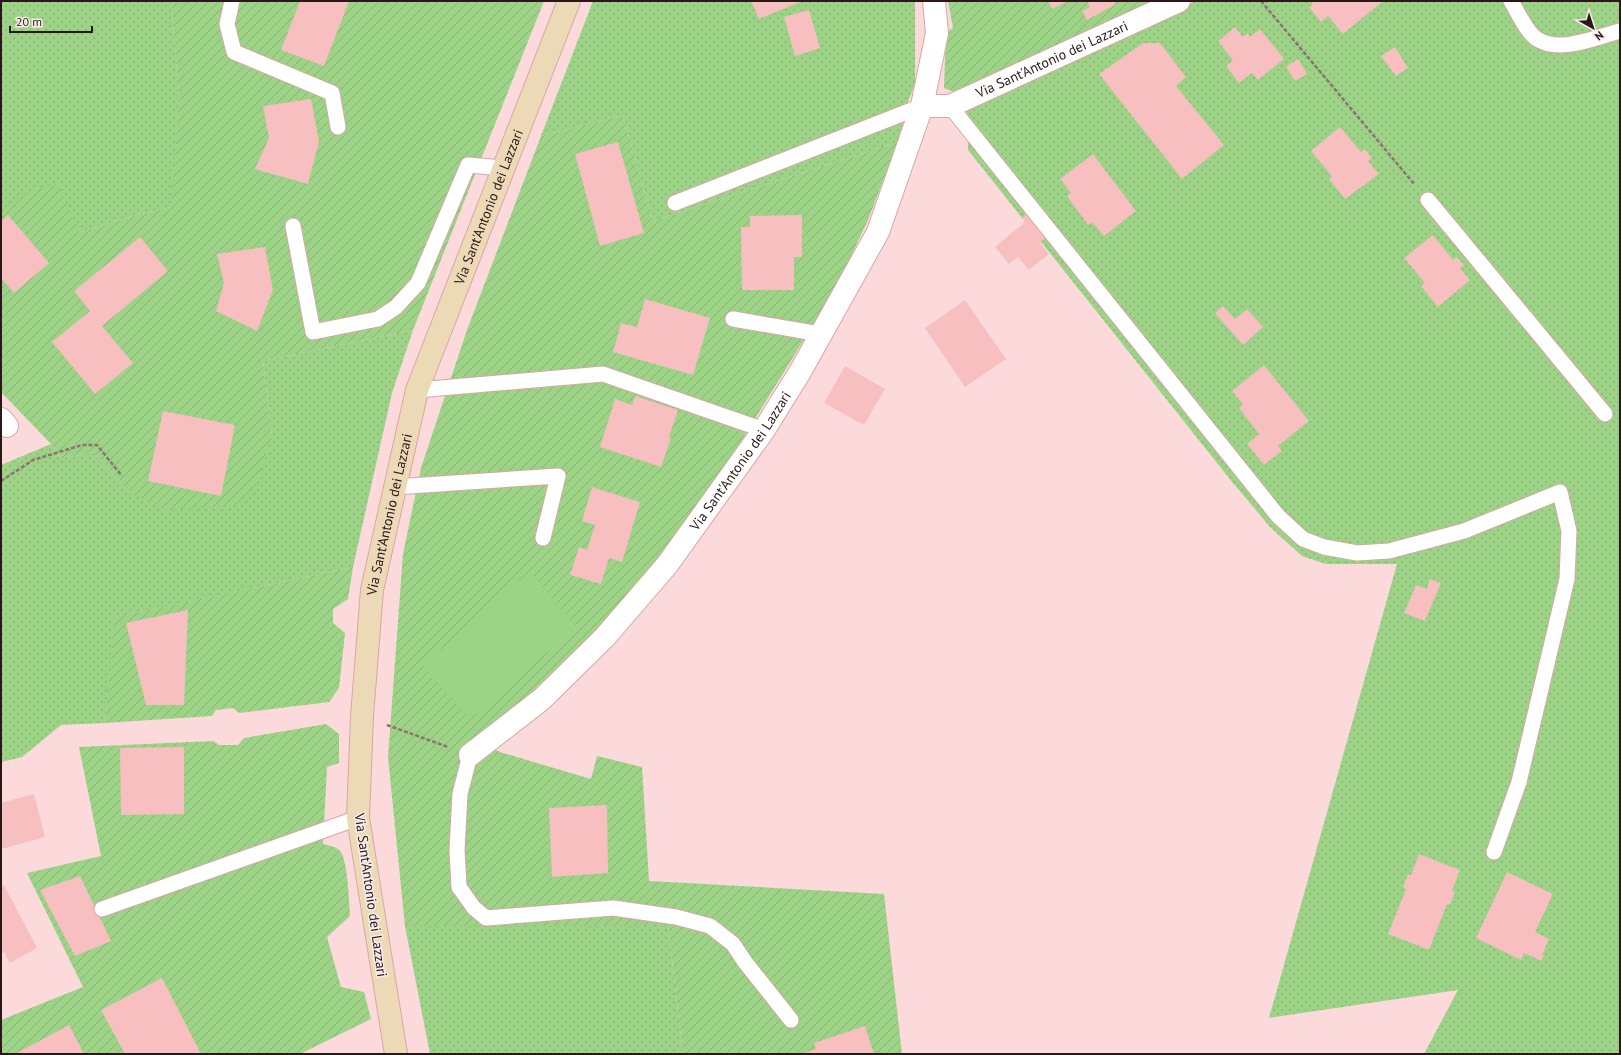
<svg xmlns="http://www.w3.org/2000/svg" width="1621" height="1055" font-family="'PT Sans',sans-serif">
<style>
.grass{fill:url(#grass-dots)}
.garden{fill:url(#garden-furrows)}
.pitch{fill:#9dd387}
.building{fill:#f7bfc0}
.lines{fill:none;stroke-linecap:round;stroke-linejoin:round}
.lane-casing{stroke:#dba5a6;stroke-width:17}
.street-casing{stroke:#dba5a6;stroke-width:24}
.secondary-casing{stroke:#dba5a6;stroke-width:24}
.path{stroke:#8d7273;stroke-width:2.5;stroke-dasharray:4 2;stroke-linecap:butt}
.lane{stroke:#fff;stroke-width:15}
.street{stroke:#fff;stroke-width:22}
.secondary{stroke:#ecdab6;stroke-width:22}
.labels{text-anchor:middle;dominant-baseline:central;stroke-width:3;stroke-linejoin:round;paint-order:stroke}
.street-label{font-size:14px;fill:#2b1718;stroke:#f9eded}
</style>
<defs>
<pattern id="grass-dots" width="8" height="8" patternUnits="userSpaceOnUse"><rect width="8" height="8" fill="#9dd387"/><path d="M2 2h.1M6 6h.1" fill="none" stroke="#87b474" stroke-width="1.8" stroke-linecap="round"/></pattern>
<pattern id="garden-furrows" width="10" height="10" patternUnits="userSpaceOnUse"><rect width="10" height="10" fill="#9dd387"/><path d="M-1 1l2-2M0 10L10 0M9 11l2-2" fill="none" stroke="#87b474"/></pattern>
</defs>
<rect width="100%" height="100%" fill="#fcd9da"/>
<!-- grass -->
<g class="grass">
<path d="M1,1H171L179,94L172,207L137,215L80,232L1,216Z"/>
<path d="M593,1H915V84L909,99L898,142L653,221L623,115L541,136Z"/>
<path d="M1196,1H1620V1054H1424L1458,990L1269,1018L1397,564H1326L1302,556L1271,528L1233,483L968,150L967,110L1124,33Z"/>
<path d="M413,330L392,393L353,567L115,617L105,723L61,725L22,757L1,762V465L51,444L61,459L93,452L129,492L272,436L263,361Z"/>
<path d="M405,926H668L683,1054H430Z"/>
</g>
<!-- garden -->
<g class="garden">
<path d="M171,1H544L413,330L263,361L272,436L256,488L235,506L166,510L129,492L93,452L61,459L51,444L1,392V216L30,191L58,184L80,232L137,215L171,207L179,94Z"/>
<path d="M948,1H1160L959,94L944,88L946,33L953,28Z"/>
<path d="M623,115L653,221L898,142L868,220L837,286L732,456L659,558L598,628L534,690L477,740L500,752L591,779L597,756L642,767L649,881L884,894L902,1054H683L668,926H405L388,757L403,554L421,468L467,330L541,136Z"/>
<path d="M353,567L348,599L333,609V623L345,633L339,688L329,702L239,713L233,708L216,710L212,716L105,723L114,617Z"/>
<path d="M326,724L339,734V763L327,767L323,844C330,846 335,846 340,851C348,860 349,903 350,916L327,937L341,987L364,992L371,1019L300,1054H1V1020L83,987L27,873L101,856L79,747L213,741L219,745H238L244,738Z"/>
</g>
<!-- pitch -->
<path class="pitch" d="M529,572L577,627L470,719L423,665Z"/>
<!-- building -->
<g class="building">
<path d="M300,1H349L324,66L281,50Z"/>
<path d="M751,1H802L759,19Z"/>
<path d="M1048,1H1068L1052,9Z"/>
<path d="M1087,1H1114L1116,4L1087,20L1082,11L1090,7Z"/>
<path d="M1311,1H1383L1343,34L1328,16L1321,22L1309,7L1313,4Z"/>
<path d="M809,10L820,48L795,56L784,17Z"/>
<path d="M1235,27L1243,37L1248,33L1250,37L1260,29L1284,59L1258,80L1252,73L1239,83L1226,66L1233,60L1218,41Z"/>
<path d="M1143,43H1160L1186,77L1176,86L1224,145L1182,179L1099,74Z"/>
<path d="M1395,47L1408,68L1396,76L1381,56Z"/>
<path d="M1298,59L1307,74L1295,81L1286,67Z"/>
<path d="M311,99L319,142L308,184L255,169L269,138L263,106Z"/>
<path d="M1340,127L1361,152L1365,149L1372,158L1368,161L1379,174L1345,199L1329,179L1332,176L1311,151Z"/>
<path d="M618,142L644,233L600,246L575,154Z"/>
<path d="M1093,154L1136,211L1104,236L1092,222L1088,225L1067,196L1071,193L1060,179Z"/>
<path d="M1027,213L1046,237L1040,243L1049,254L1029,270L1018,257L1009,264L995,247L1025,222L1022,218Z"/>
<path d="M8,215L49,263L14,293L1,278V221Z"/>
<path d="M802,215V257H794V290H742L741,227H750V216Z"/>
<path d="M1433,235L1453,260L1457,257L1464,265L1460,268L1470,280L1438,307L1421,286L1425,283L1404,258Z"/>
<path d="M140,237L168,271L102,326L133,363L95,394L52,342L90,311L74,291Z"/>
<path d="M265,247L273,290L257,331L216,311L224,283L217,254Z"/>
<path d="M645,299L710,318L693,375L613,352L621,323L637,327Z"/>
<path d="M965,300L1006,359L965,387L925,328Z"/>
<path d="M1223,306L1235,319L1247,309L1263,327L1243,345L1215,313Z"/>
<path d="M1264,365L1309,421L1278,446L1282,451L1264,465L1247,444L1259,434L1239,408L1243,404L1232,391Z"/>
<path d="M845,366L885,389L864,425L824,403Z"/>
<path d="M635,396L678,410L669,437L671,438L661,467L600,447L615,399L632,405Z"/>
<path d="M163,411L235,425L221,496L148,481Z"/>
<path d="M592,487L640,502L622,562L609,558L601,584L570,575L579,547L587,550L595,525L582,521Z"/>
<path d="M1430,579L1441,583L1425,621L1404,613L1416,585L1427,589Z"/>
<path d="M188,610L184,705H146L126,623Z"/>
<path d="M184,747V814L121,815L120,748Z"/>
<path d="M34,794L45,837L1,849V803Z"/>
<path d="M607,805L608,873L552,877L549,808Z"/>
<path d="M1419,854L1460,870L1452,891L1455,892L1450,905L1447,904L1429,950L1388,934L1406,889L1403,887L1408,874L1411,875Z"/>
<path d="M1507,872L1553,894L1535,932L1549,939L1542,955L1544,956L1541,961L1524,953L1521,960L1476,938Z"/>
<path d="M80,876L111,941L75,956L40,890Z"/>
<path d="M4,885L37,948L10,963L4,952L1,954V887Z"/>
<path d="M162,978L201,1054H125L101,1010Z"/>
<path d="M69,1025L84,1054H15Z"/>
<path d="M865,1026L874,1054H801L816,1049L814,1043Z"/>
</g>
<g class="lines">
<!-- lane casing -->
<g class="lane-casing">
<g id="lane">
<path d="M232,1L227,24L234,52L332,93L338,127"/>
<path d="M1511,1C1517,11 1527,33 1537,39C1560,54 1596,37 1620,31"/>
<path d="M950,106L1278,516L1303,539L1324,547L1357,553L1389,551L1464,531L1560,492L1569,531L1567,579L1519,782L1494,852"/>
<path d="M1428,200L1605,414"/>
<path d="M675,203L922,106"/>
<path d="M293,226L313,332L378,319L396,307L418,283L468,165L503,168"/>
<path d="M733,319L820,334"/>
<path d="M417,390L603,374L764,430"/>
<path d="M394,487L558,476L543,538"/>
<path d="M470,755L460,794L457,850L459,887L474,908L486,918L613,908L676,917L710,926L733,944L745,962L791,1020"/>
<path d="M102,909L358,818"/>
</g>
</g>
<!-- street casing -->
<g class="street-casing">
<g id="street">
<path id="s1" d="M922,106H950L1179,1"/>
<path d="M1,419L7,426"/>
<path id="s2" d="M470,755L542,699L605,637L667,565L764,430L800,372L878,232L922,106L937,33L934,1"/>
</g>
</g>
<!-- secondary casing -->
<g class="secondary-casing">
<g id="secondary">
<path id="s3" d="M396,1054L358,818L362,716L372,590L417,390L569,1"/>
</g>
</g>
<!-- path -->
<g class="path">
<path d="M1261,1L1415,185"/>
<path d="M1,481L33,460L82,445H97L122,476"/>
<path d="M387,725L448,747"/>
</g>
<!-- lane -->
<use href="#lane" class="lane"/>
<!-- street -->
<use href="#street" class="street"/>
<!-- secondary -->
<use href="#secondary" class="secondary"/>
</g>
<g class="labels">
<!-- street labels -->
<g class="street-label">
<text stroke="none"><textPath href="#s1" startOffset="140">Via Sant'Antonio dei Lazzari</textPath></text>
<text stroke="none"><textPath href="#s3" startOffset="869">Via Sant'Antonio dei Lazzari</textPath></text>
<text stroke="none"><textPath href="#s2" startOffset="402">Via Sant'Antonio dei Lazzari</textPath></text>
<text stroke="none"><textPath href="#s3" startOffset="545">Via Sant'Antonio dei Lazzari</textPath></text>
<text transform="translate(371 895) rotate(82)">Via Sant'Antonio dei Lazzari</text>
</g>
</g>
<!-- border -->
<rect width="1621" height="1055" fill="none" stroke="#2b1718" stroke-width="4"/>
<!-- north arrow -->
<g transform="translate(1593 28) rotate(141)" stroke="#f9eded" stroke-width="3" paint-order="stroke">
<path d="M0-3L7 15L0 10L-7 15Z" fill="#2b1718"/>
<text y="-6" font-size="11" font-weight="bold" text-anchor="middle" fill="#2b1718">N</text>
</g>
<!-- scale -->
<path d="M10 26v6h82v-6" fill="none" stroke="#2b1718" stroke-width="2"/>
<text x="16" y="26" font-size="12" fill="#2b1718" stroke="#f9eded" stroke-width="3" paint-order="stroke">20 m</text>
</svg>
